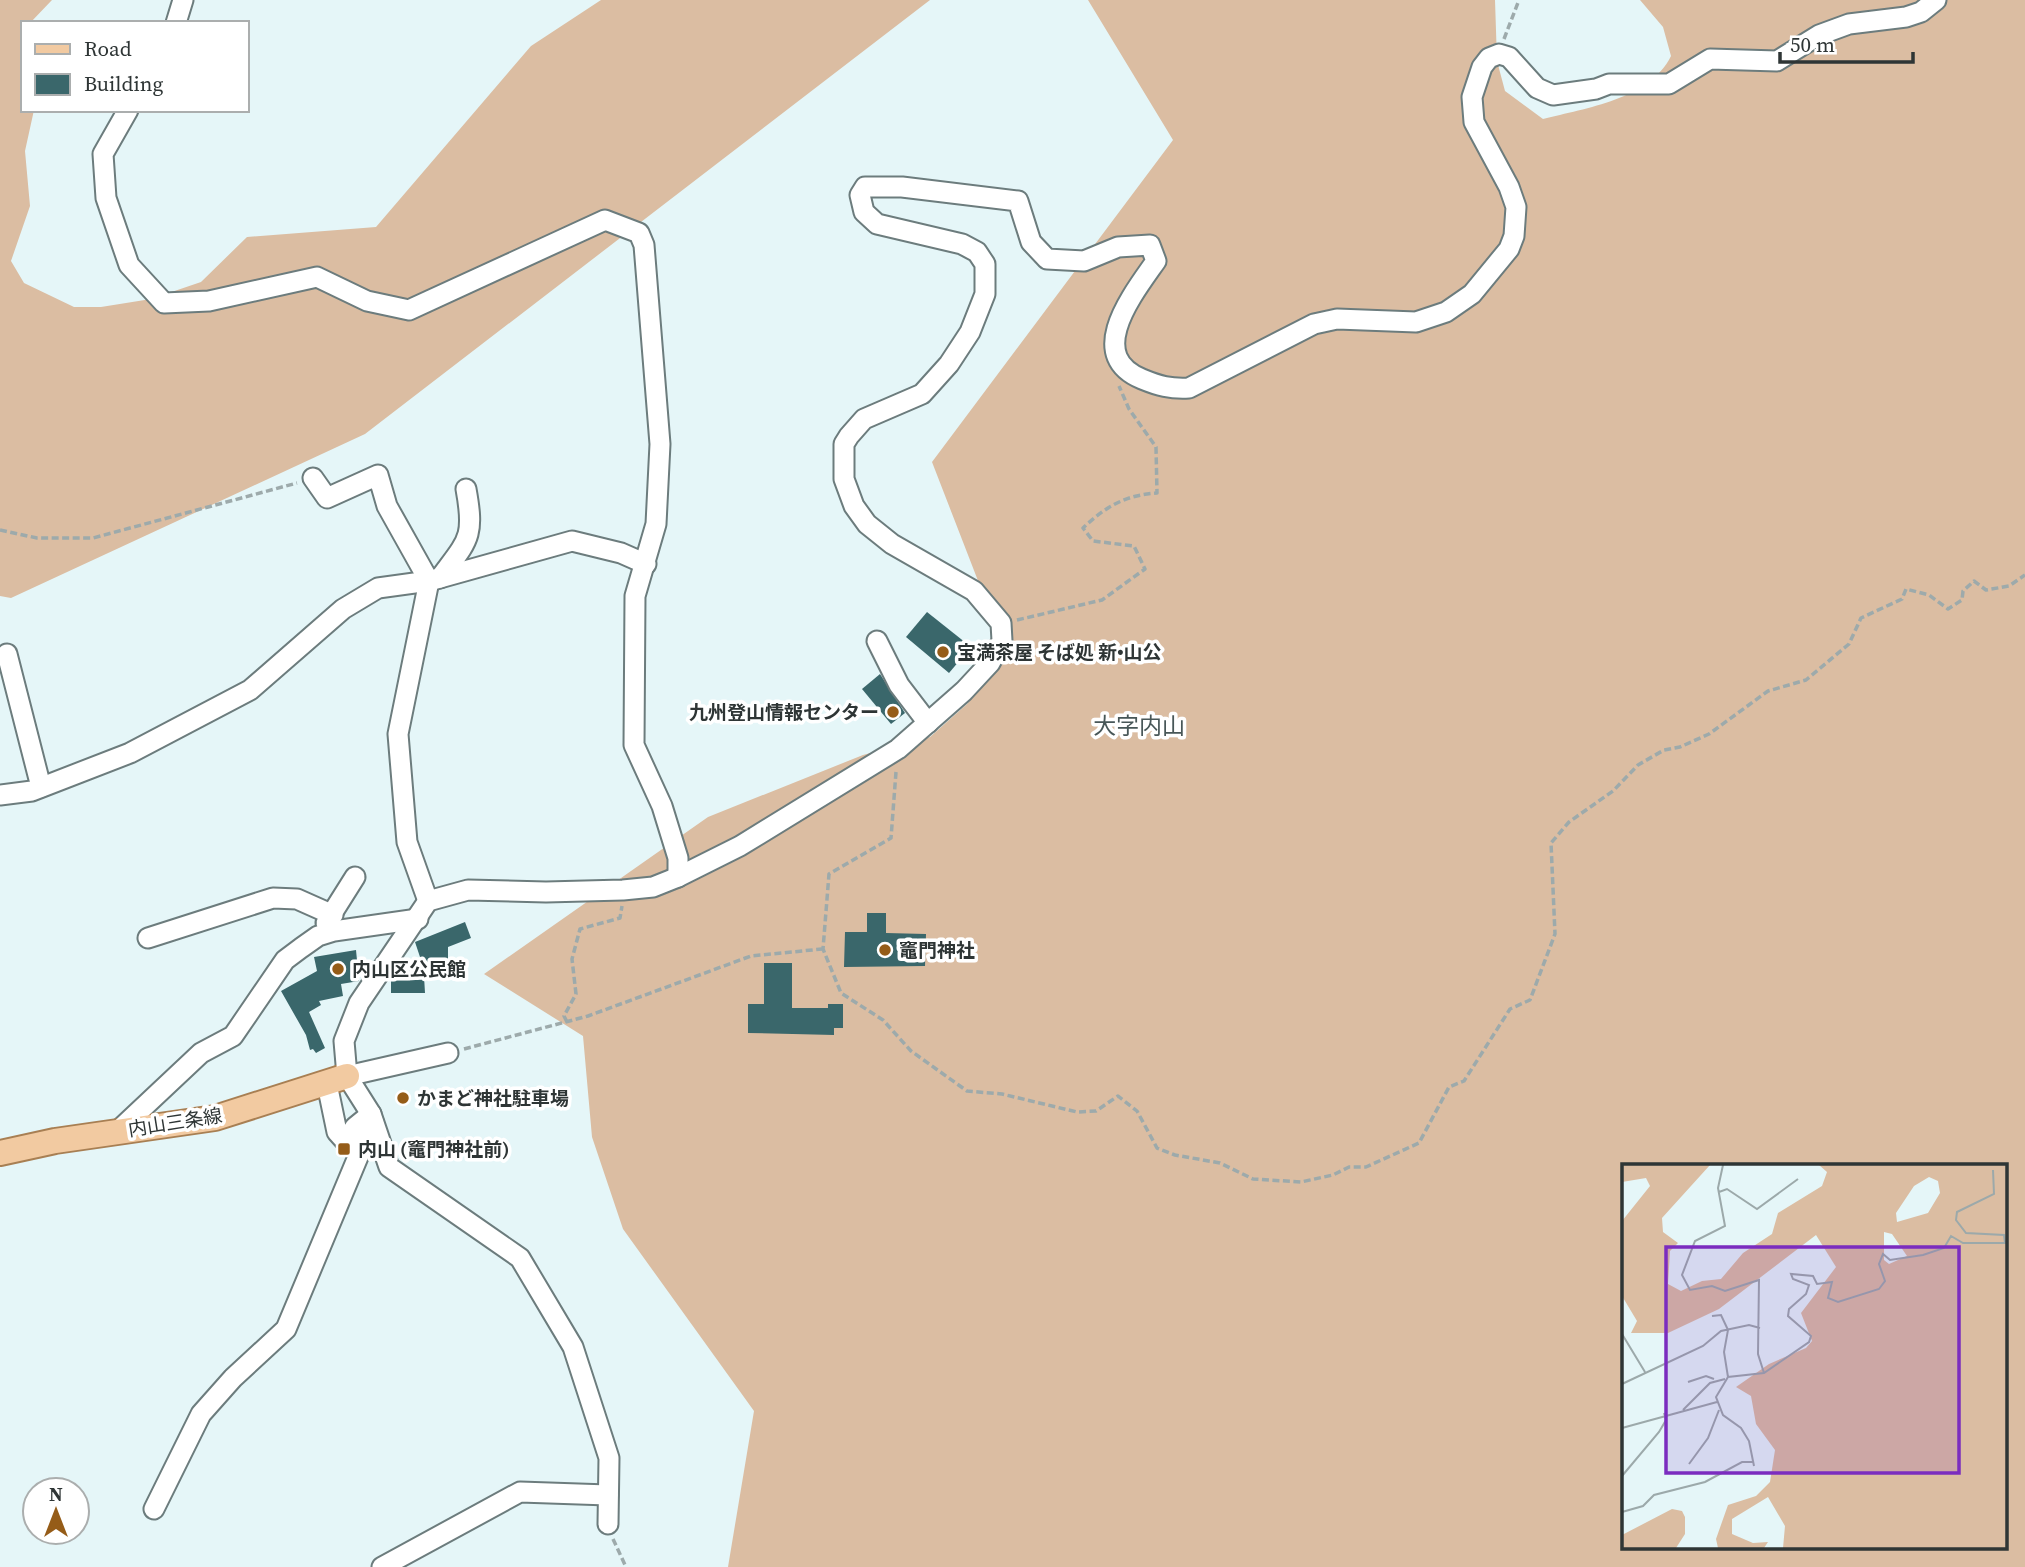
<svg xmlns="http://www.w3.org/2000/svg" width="2025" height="1567" font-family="'Source Serif 4','Noto Sans JP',serif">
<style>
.forest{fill:#dbbda2;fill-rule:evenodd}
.building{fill:#3a676b}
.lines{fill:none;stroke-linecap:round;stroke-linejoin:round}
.minor-casing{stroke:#6c7c7d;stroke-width:23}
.major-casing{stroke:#a87f53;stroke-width:28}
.path{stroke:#9daaab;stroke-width:3.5;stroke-dasharray:7 3.5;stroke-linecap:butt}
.minor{stroke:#fff;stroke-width:19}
.major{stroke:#f2caa1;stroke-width:24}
.poi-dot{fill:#955c18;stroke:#fff;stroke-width:2.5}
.labels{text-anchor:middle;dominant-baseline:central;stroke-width:7;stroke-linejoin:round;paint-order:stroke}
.poi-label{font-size:19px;font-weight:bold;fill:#2e3535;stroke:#fff;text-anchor:start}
.street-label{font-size:19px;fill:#2e3535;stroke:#fff}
.quarter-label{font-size:23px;fill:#485758;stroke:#fff}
.inset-road{fill:none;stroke:#9ca9aa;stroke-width:2}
.view{fill:#7b2cbf;fill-opacity:0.15;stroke:#7b2cbf;stroke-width:3.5}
.inset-edge{fill:none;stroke:#2e3535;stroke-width:3.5}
</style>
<rect width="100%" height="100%" fill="#e5f6f8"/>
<!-- forest -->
<g class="forest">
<path d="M0,0H52L30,23H23V110H34L25,151L30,206L11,261L24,283L74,307H101L151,299L201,282L247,237L376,227L531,46L601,0H930L365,434L11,598L0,596Z"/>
<path d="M1088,0H1495L1497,61L1505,91L1543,119C1586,108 1650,99 1671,56L1663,27L1640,0H2025V1567H728L754,1411L623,1229L592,1137L583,1036L484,974L708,817L863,755L930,737L967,704L1006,653L932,462L1173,140ZM1624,1166H2006V1548H1624Z"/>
</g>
<!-- building -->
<g class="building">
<path d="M927,612L971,647L949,673L906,637Z"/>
<path d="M880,674L905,713L891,724L862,689Z"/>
<path d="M867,913H886V933L926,934L925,966L844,967L845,932H867Z"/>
<path d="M465,922L471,938L448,947V976H424L425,993H391V978H405V960H421L415,942Z"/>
<path d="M356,950L359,981L341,984L343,996L319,1001L321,1005L309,1012L325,1048L316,1053L313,1049L310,1050L306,1035L281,991L317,971L314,957Z"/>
<path d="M764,963H792V1008H828V1004H843V1028H834V1035L748,1033V1004H764Z"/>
</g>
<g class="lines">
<!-- minor casing -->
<g class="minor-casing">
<g id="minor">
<path d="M176,23L183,0"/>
<path d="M128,110L103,154L106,198L129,265L164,303L209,301L317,277L367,301L409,310L605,220L639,233L644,245L660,444L656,524L635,596L634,745L662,806L678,858V877"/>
<path d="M313,478L327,498L378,475L387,506L429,581L398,734L407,842L428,901"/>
<path d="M440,578C468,540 475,538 466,489"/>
<path d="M877,641L899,685L928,723"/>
<path d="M7,654L41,787"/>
<path d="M0,795L32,791L130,753L250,690L343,609L378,588L429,581L572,541L621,553L646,564"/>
<path d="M326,923L355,877"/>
<path d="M148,938L273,898L297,899L333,915"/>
<path d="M347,1076L448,1053"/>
<path d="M327,1084L337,1132L346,1142L355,1127L371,1114"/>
<path d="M118,1131L201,1053L233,1036L285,960L301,948L318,936L334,931L418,919"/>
<path d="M154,1509L201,1414L233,1378L286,1329L373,1121"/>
<path d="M608,1524L609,1458L573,1347L520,1258L389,1167L371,1114L347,1076L344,1041L359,1003L428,901L468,890L546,892L623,890L653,887L678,877L740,846L898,749L964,691L990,663L1002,641L1001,623L974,591L892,544L867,524L854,506L844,479V444L849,436L864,419L922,394L949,364L970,332L985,294V264L977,252L962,244L877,224L864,212L860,195L865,187H902L1018,201L1031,242L1047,259L1084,261L1118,247L1150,245L1156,261C1133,294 1084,355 1142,379C1159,386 1170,389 1189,388L1314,324L1337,319L1416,322L1446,312L1472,294L1509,249L1514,236L1516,207L1509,187L1474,122L1472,97L1482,67L1489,58L1499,54L1509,57L1537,88L1553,95L1596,89L1609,84H1669L1710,59L1777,61L1819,35L1849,24L1906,17L1921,12L1936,0"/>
<path d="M382,1567L520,1492L608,1495"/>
</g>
</g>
<!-- major casing -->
<g class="major-casing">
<path id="major" d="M0,1153L55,1141L215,1118L347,1076"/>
</g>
<!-- path -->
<g class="path">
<path d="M1504,39L1519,0"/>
<path d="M0,530L37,538H93L297,483"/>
<path d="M1017,620L1102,600L1145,569L1134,546L1093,541L1083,528C1105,507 1125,495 1157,493L1156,447L1129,409L1119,386"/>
<path d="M896,772L891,838L829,874L823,949L841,993L883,1020L911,1051L967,1091L1002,1094L1077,1112L1096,1111L1118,1096L1137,1111L1157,1148L1175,1155L1220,1163L1253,1179L1301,1182L1333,1175L1349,1167H1366L1419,1143L1449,1087L1464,1081L1510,1009L1530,1000L1555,934L1551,843L1569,822L1613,791L1638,765L1664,750L1680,747L1709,734L1768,691L1806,680L1849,644L1861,618L1902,599L1906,589L1929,595L1948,609L1962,600L1963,591L1974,581L1986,590L2009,586L2025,575"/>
<path d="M567,1022L564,1016L576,994L572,959L580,929L620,918L622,906"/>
<path d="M464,1049L588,1016L751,956L822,949"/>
<path d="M613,1539L626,1567"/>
</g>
<!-- minor -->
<use href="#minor" class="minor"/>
<!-- major -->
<use href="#major" class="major"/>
</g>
<!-- markers -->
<g class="poi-dot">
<circle cx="943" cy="652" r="7"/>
<circle cx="893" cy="712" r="7"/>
<circle cx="885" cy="950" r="7"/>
<circle cx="338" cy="969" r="7"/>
<circle cx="403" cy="1098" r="7"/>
<rect x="337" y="1142" width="14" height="14" rx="3.5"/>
</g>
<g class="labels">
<!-- poi labels -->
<g class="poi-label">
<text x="957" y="652">宝満茶屋 そば処 新•山公</text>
<text x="879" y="712" text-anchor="end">九州登山情報センター</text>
<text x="899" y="950">竈門神社</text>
<text x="352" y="969">内山区公民館</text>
<text x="417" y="1098">かまど神社駐車場</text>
<text x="358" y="1149">内山 (竈門神社前)</text>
</g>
<!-- street labels -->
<g class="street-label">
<text transform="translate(175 1122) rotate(-9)">内山三条線</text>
</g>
<!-- quarter labels -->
<g class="quarter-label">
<text x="1139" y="726">大字内山</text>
</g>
</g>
<!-- overview -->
<g transform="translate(1622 1164)">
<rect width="385" height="385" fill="#e5f6f8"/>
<path d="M0,1H88L40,54L41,68L56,79L48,87L46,120L59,127L80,117L99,115L121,89L150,70L156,49L200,22L205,8L197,1H385V384H161L163,362L146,333L110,355V370L131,379L146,378L142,384H96L94,375L106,341L134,332L148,318L153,286L134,260L129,232L114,223L147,200L184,184L190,177L179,149L214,103L194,71L97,145L46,169H9L15,157L0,132V57L28,22L24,14L0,18ZM307,13L316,17L318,29L306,49L275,58L274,49L292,22ZM262,68L270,70L285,92L267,100L262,96ZM50,345L60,347L63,353V370L54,384H0V371Z" fill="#dbbda2" fill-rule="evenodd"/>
<path class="inset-road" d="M101,1L96,24L103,62L73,77L60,111L68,126L90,122L103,127L137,116L136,190L142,209M371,6L372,30L335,48L334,56L344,69L382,71L383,79M97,28L105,25L135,45L176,15M90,152L99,151L106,166L102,188L106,213M0,170L23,208M66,218L84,212L92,215M0,220L81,182L99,167L127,161L138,164M61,246L88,219L103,215M0,264L95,238M67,300L86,274L97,246M132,302L127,277L119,264L101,251L94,233L106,213L142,209L187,178L189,172L166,152L167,145L184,130L187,121L171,115L169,110L191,112L195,120L210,118L206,134L216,138L257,125L263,117L257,100L261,90L268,96L301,91L322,84L329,72L341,79H385M0,312L37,268L44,256L42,249M0,348L21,342L32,331L83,318L120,298H132"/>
<path class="view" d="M44,83H337V309H44Z"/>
<rect width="385" height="385" class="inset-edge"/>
</g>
<!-- legend -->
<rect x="21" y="21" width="228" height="91" fill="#ffffff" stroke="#abaeae" stroke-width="2"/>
<rect x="35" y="44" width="35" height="10" fill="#f2caa1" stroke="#abaeae" stroke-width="2"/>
<text x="84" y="56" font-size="21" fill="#2e3535">Road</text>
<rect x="35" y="74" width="35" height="21" fill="#3a676b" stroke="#abaeae" stroke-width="2"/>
<text x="84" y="91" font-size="21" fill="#2e3535">Building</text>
<!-- north arrow -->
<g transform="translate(56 1511)"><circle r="33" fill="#ffffff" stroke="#abaeae" stroke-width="2"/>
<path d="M0-5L12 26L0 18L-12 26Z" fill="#955c18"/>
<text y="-10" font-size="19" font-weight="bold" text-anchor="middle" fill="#2e3535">N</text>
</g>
<!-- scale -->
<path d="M1780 52v10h133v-10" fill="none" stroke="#2e3535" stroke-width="3.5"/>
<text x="1790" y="52" font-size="21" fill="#2e3535" stroke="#ffffff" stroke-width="5" paint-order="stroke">50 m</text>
</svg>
